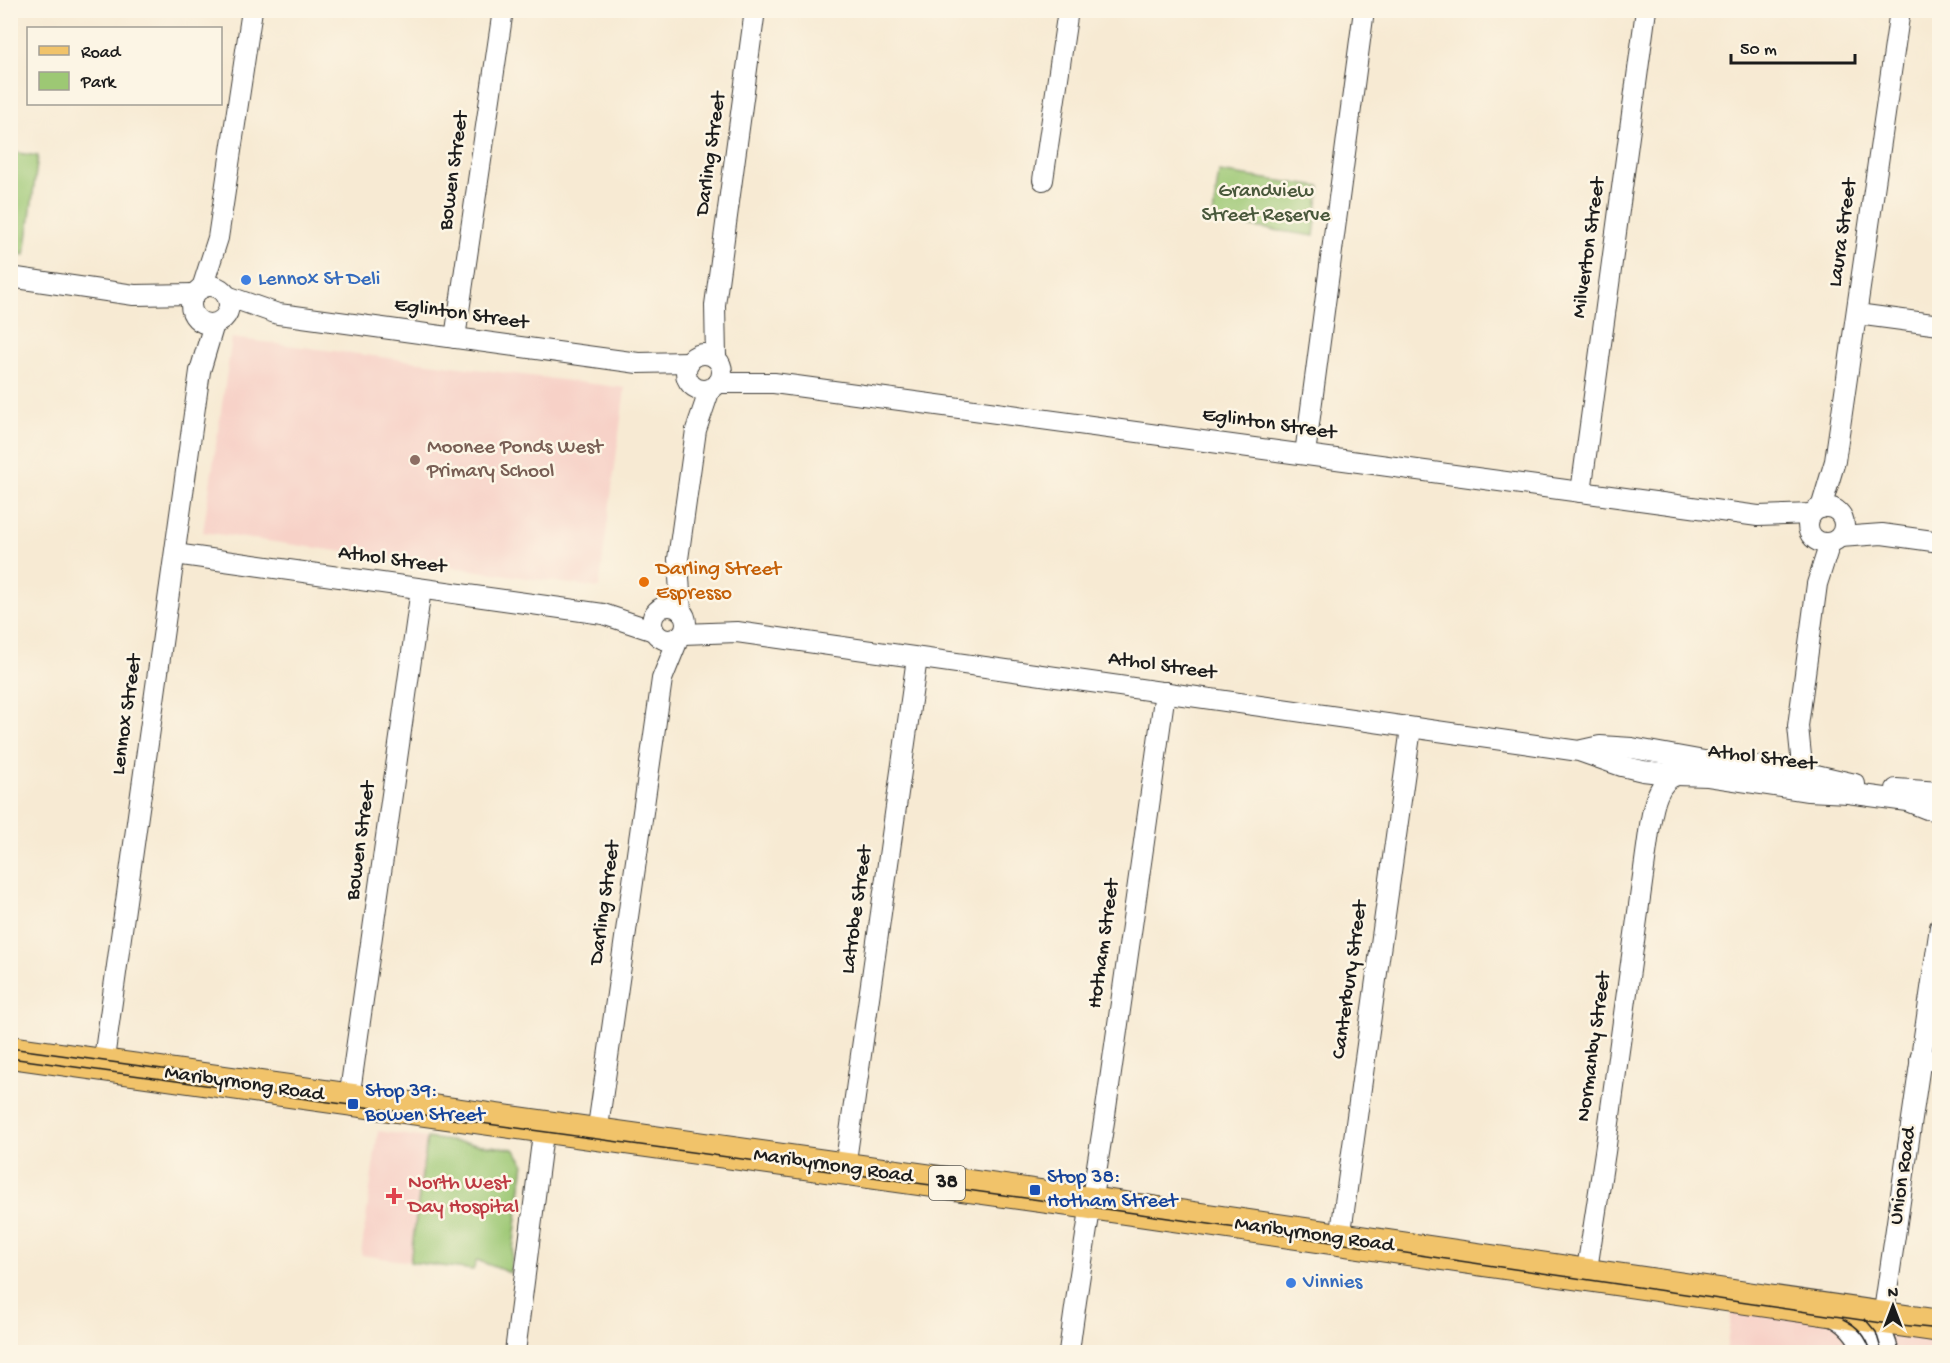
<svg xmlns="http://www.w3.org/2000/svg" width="1950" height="1363" font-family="'Gochi Hand',sans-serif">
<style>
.built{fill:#f7d1c7}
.green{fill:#9dc874;stroke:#5c7248;stroke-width:1.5}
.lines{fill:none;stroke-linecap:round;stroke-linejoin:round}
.minor-casing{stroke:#3d3b37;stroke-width:22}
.tertiary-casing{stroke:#3d3b37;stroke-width:27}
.primary-casing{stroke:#3d3b37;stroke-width:34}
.minor{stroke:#fff;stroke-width:20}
.tertiary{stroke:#fff;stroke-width:24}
.primary{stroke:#f1c36a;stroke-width:32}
.tram{stroke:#1c1c1c;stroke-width:1.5}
.shop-dot{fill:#3f7fe0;stroke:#fcf5e5;stroke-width:2}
.education-dot{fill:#8d6e63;stroke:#fcf5e5;stroke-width:2}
.food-dot{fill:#e8710a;stroke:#fcf5e5;stroke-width:2}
.transit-dot{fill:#1a4fb4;stroke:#fcf5e5;stroke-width:2}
.health-dot{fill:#e0444e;stroke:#fcf5e5;stroke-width:2}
.labels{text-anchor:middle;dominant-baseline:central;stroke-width:5;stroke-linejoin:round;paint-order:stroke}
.shield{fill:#fcf5e5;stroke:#5f5d58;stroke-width:1.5}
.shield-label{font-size:20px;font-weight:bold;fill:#1c1c1c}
.street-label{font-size:21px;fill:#1c1c1c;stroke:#fcf5e5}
.park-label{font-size:21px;fill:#49583b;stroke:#fcf5e5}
.shop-label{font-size:21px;fill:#366cbe;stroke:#fcf5e5;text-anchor:start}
.education-label{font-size:21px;fill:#785e54;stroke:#fcf5e5;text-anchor:start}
.food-label{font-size:21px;fill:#c56008;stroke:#fcf5e5;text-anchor:start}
.transit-label{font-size:21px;fill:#164399;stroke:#fcf5e5;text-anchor:start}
.health-label{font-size:21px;fill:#be3a42;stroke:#fcf5e5;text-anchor:start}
</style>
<rect width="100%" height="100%" fill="#fcf5e5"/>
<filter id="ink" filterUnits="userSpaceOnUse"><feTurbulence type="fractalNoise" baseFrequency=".0167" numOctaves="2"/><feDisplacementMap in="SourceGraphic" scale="12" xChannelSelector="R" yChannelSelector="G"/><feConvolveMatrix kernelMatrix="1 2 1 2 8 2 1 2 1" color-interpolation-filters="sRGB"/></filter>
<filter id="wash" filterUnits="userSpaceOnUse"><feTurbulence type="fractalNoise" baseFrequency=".008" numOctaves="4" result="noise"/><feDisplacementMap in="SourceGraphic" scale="24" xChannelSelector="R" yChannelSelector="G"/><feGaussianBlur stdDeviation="1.35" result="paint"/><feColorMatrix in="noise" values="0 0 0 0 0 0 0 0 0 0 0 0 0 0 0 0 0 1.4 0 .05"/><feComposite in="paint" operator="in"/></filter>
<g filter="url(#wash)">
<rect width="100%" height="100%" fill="#f7ead3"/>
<!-- built -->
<g class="built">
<path d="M232,338L625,388L599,588L203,532Z"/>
<path d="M378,1131L427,1138L410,1262L361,1255Z"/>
<path d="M1732,1308L1939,1335V1352H1726Z"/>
</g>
<!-- green -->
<g class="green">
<path d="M11,152L38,156L25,255L11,253Z"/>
<path d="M1219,172L1320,187L1314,236L1212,221Z"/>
<path d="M427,1138L514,1149L524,1163L510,1273L477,1260L473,1270L410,1262Z"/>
</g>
</g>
<g filter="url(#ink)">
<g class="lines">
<!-- minor casing -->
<g class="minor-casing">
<g id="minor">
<path d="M1043,180L1068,10"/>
<path d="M10,277L134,295L195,294"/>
<circle cx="210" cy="305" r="19"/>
<path d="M202,288L218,238L252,10"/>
<path d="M227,296L278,314L295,316L638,363L689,362"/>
<path d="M1857,314L1940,325"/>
<path d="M455,338L503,10"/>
<circle cx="704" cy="372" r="18"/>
<path d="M716,358L715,305L755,10"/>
<path d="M718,383H774L1758,516L1811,514"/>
<path d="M1305,454L1364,10"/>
<path d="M1581,492L1646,10"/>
<circle cx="1826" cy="525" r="18"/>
<path d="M1821,508L1835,461L1900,10"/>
<path d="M1840,537L1882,534L1940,542"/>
<path d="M175,554L603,614L654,631"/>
<circle cx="669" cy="623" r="17"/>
<path d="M681,611L678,559L696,430L710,389"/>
<path d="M683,634L737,632L1579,751L1622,766L1643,771L1677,775L1708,776L1808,791L1848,793L1907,801L1927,809L1940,811"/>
<path d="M1582,750L1600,746L1632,748L1721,764L1786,768L1855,784"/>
<path d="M1810,773L1806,769L1801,756L1798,726L1817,584L1830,543"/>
<path d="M1896,789L1940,792"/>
<path d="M1920,1059L1940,1061"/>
<path d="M103,1066L200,371L214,324"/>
<path d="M349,1099L421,589"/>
<path d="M597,1134L662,679L679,637"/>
<path d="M845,1168L917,658"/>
<path d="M1340,1239L1411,728"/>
<path d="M1586,1276L1605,1152L1650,825C1653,807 1657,781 1677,775"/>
<path d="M1883,1318L1940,927"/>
<path d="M515,1352L544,1126"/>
<path d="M1069,1352C1079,1273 1093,1194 1105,1115C1126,974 1145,833 1165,692"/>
</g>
</g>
<!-- tertiary casing -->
<g class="tertiary-casing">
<g id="tertiary">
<path d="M1829,1312C1847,1319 1860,1333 1866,1352"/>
<path d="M1855,1315C1872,1321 1883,1334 1886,1352"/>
</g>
</g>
<!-- primary casing -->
<g class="primary-casing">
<path id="primary" d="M10,1052L1090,1203L1940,1326"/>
</g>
<!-- minor -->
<use href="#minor" class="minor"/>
<!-- tertiary -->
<use href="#tertiary" class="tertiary"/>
<!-- primary -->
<use href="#primary" class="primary"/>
<!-- tram -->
<g class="tram">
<path d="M10,1048L242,1080"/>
<path d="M10,1058L1134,1213L1882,1323L1940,1329"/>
<path d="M1843,1319C1858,1326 1867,1337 1871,1352"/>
<path d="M1865,1319L1876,1332L1882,1352"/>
</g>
</g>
</g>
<!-- markers -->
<g class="shop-dot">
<circle cx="246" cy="280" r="6"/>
<circle cx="1291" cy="1283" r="6"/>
</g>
<circle class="education-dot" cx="415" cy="460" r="6"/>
<circle class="food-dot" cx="644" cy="582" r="6"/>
<g class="transit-dot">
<rect x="347" y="1098" width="12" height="12" rx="3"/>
<rect x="1029" y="1184" width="12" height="12" rx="3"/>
</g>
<path class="health-dot" d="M391 1187h6v6h6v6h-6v6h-6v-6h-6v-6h6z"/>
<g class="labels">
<!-- shield labels -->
<rect class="shield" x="929" y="1166" width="36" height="34" rx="4.5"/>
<g class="shield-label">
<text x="947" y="1183">38</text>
</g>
<!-- street labels -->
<g class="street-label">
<text transform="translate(712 154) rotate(-82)">Darling Street</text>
<text transform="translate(455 171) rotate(-82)">Bowen Street</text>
<text transform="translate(1844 233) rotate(-82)">Laura Street</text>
<text transform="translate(1590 248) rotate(-82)">Milverton Street</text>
<text transform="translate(461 315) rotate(8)">Eglinton Street</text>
<text transform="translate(1269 425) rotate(8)">Eglinton Street</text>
<text transform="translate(392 561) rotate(8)">Athol Street</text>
<text transform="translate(1162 667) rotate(8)">Athol Street</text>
<text transform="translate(128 715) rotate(-82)">Lennox Street</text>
<text transform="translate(1762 759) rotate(7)">Athol Street</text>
<text transform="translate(362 841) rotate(-82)">Bowen Street</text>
<text transform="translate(606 903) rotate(-82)">Darling Street</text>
<text transform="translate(858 910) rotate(-82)">Latrobe Street</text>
<text transform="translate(1105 944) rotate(-82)">Hotham Street</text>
<text transform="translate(1351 980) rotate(-82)">Canterbury Street</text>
<text transform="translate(1595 1047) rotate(-82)">Normanby Street</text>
<text transform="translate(244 1085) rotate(8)">Maribyrnong Road</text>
<text transform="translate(833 1167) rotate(8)">Maribyrnong Road</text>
<text transform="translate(1904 1176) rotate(-82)">Union Road</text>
<text transform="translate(1314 1236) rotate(8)">Maribyrnong Road</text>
</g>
<!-- park labels -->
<g class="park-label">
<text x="1266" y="192">Grandview<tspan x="1266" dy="24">Street Reserve</tspan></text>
</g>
<!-- shop labels -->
<g class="shop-label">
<text x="258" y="280">Lennox St Deli</text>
<text x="1303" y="1283">Vinnies</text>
</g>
<!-- education labels -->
<g class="education-label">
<text x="427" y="448">Moonee Ponds West<tspan x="427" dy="24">Primary School</tspan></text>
</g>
<!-- food labels -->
<g class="food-label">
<text x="656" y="570">Darling Street<tspan x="656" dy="24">Espresso</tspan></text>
</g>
<!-- transit labels -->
<g class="transit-label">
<text x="365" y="1092">Stop 39:<tspan x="365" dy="24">Bowen Street</tspan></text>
<text x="1047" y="1178">Stop 38:<tspan x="1047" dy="24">Hotham Street</tspan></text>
</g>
<!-- health labels -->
<g class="health-label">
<text x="408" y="1184">North West<tspan x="408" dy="24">Day Hospital</tspan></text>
</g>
</g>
<!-- margin -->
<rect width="1950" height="1363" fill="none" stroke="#fcf5e5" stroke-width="36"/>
<!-- legend -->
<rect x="27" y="27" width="195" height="78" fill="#fcf5e5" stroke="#a29e95" stroke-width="1.5"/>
<rect x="39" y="46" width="30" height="9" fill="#f1c36a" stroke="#a29e95" stroke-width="1.5"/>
<text x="81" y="57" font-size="18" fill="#1c1c1c">Road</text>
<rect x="39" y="72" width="30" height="18" fill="#9dc874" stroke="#a29e95" stroke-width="1.5"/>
<text x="81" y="87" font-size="18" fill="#1c1c1c">Park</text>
<!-- north arrow -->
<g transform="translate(1893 1306)" stroke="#fcf5e5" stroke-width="4.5" paint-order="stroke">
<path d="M0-4.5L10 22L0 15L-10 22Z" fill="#1c1c1c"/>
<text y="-9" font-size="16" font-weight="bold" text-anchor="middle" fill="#1c1c1c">N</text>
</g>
<!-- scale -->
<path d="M1731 54v9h124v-9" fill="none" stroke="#1c1c1c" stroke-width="3"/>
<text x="1740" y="54" font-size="18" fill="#1c1c1c" stroke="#fcf5e5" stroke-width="4.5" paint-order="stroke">50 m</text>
</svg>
